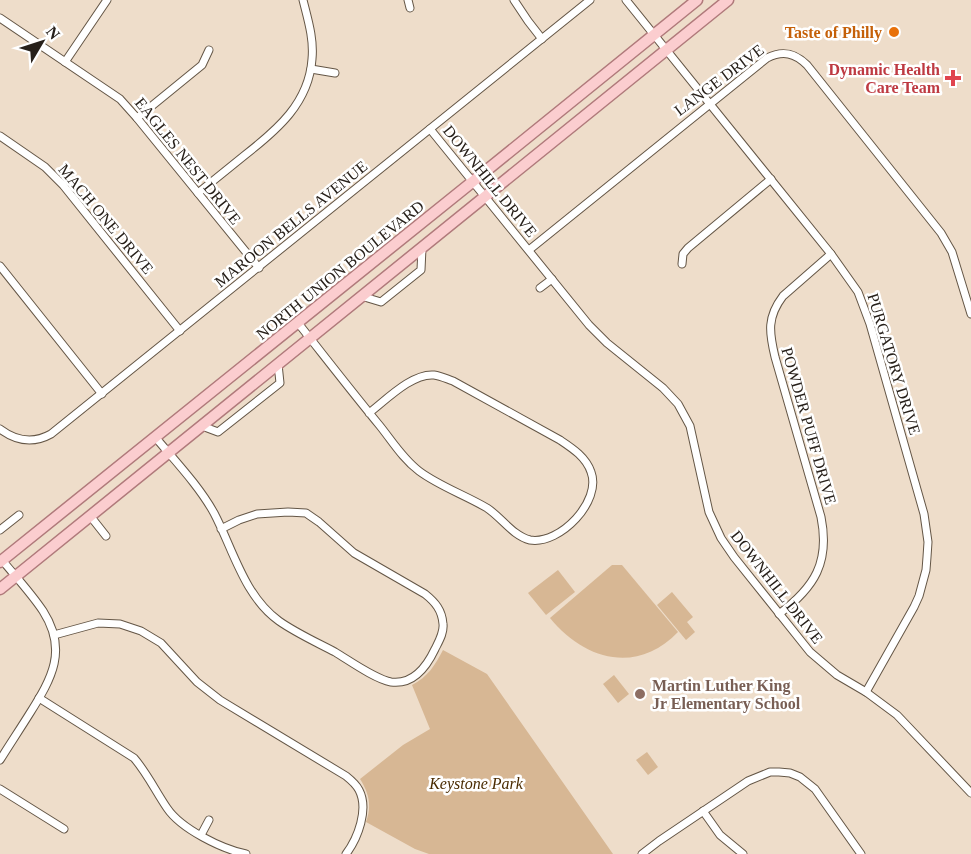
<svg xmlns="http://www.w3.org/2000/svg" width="971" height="854" font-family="'Times New Roman',serif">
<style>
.green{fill:#d7b794}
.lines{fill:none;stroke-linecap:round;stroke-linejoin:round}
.minor-casing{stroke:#645646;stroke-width:9}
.primary-casing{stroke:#b07a7b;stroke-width:13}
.minor{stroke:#fff;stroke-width:7}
.primary{stroke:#fbcdcf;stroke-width:10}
.food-dot{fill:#e8710a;stroke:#fff;stroke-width:2}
.health-dot{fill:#e0444e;stroke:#fff;stroke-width:2}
.education-dot{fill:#8d6e63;stroke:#fff;stroke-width:2}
.labels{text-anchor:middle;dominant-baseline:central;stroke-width:5;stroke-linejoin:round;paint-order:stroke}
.food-label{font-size:16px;font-weight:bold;fill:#c56008;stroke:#fff;text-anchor:end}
.health-label{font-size:16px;font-weight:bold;fill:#be3a42;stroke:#fff;text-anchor:end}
.street-label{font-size:16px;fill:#27201a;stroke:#fff}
.education-label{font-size:16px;font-weight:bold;fill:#785e54;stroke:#fff;text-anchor:start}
.park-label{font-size:16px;font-style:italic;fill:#4a2b00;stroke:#fff}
</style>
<rect width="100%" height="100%" fill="#eeddca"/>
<!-- green -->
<g class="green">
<path d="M612,565H622L678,632C637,675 584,660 550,618Z"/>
<path d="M558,570L575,592L546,615L528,593Z"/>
<path d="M672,592L693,617L687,622L695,632L686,640L657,605Z"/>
<path d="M443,650L487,674L613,854H429L415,849L366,822C372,806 369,793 360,779L403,745L430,729L412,685C428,677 435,665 443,650Z"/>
<path d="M614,675L629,694L618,703L603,684Z"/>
<path d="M647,752L658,767L648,775L636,760Z"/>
</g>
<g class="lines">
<!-- minor casing -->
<g class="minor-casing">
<g id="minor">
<path d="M408,0L410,8"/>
<path d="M514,0L528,21L542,39"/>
<path d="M626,0L831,254L858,292L870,324L924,514L928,542L927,557L926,570L919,596L914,607L866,692"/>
<path d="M0,18L120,99L137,118L259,268"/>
<path d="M65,62L107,0"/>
<path d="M311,69L335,73"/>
<path d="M137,118L202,65L209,50"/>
<path d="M430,129L589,325L607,343L663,388L678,404L690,426L709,512L721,538L734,557L810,652L837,675L866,692L897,715L971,793"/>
<path d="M0,136L45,167L63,185L180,331"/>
<path d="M198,193C214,180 229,168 245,155C277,130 309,103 312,59C314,39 308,20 303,0"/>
<path d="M529,250L767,58C783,50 795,53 807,65L941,233L952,252L971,314"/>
<path d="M682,264L683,254L688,248L771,179"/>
<path d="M0,266L102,394"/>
<path d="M540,288L552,279"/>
<path d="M361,296L381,302L421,270L422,248"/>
<path d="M298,323C325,357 352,392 380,426C392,441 403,459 419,471C439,486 465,495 487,508C501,517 513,536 530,540C560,545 602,501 591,472C586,457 572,448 560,440L453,381C447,379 441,376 434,375C412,373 386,400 369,413"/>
<path d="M202,426L218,432L280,383L278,364"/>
<path d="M0,429C16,441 33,444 51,434L590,0"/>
<path d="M156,438C176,462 199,486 214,513C233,549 244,596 279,621C296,633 316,642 335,652C350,661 375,679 391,682C413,685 427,666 435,649C439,641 444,633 443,624C442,610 435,602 425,594L354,553L319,522L306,513L288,512L257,514L239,520L221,529"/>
<path d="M91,517L106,536"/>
<path d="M0,530L19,515"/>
<path d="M779,614C815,587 830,562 821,517L775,357C769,332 767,317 783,296L831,254"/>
<path d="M54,635L98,623L120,624L141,631L161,643L197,682L220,700L346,776C351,780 356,784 359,790C369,809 358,838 346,854"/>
<path d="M39,698L134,758C147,773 156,792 167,808C181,829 222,849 246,854"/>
<path d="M0,760C10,744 20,729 30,713C52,678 68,650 43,611C31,593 16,577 2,560"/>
<path d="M0,789L64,829"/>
<path d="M703,811L720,835L743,854"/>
<path d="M201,835L209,820"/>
<path d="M642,854L659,841L748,781L770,772H779L790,773L800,777L815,789L861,854"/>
</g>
</g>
<!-- primary casing -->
<g class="primary-casing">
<g id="primary">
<path d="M0,562L466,187L697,0"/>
<path d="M0,589L728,0"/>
</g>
</g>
<!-- minor -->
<use href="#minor" class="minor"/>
<!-- primary -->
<use href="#primary" class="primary"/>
</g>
<!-- markers -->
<circle class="food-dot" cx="894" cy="32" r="6"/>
<path class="health-dot" d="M950 69h6v6h6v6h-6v6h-6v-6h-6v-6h6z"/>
<circle class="education-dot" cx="640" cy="694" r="6"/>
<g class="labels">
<!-- food labels -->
<g class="food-label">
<text x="882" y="32">Taste of Philly</text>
</g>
<!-- health labels -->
<g class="health-label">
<text x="940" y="69">Dynamic Health<tspan x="940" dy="18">Care Team</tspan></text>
</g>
<!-- street labels -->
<g class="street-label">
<text transform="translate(719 80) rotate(-37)">LANGE DRIVE</text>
<text transform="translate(188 161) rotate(51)">EAGLES NEST DRIVE</text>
<text transform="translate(490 181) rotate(51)">DOWNHILL DRIVE</text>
<text transform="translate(106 219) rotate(50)">MACH ONE DRIVE</text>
<text transform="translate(291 224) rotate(-39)">MAROON BELLS AVENUE</text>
<text transform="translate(340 270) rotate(-39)">NORTH UNION BOULEVARD</text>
<text transform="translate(894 364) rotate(73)">PURGATORY DRIVE</text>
<text transform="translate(809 426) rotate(74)">POWDER PUFF DRIVE</text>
<text transform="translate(777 587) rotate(52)">DOWNHILL DRIVE</text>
</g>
<!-- education labels -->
<g class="education-label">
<text x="652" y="685">Martin Luther King<tspan x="652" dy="18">Jr Elementary School</tspan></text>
</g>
<!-- park labels -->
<g class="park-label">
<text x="476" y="783">Keystone Park</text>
</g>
</g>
<!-- north arrow -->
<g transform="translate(42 42) rotate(51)" stroke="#ffffff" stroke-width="4.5" paint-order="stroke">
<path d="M0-4.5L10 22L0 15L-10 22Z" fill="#27201a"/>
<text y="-9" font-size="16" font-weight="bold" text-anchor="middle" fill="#27201a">N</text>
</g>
</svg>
